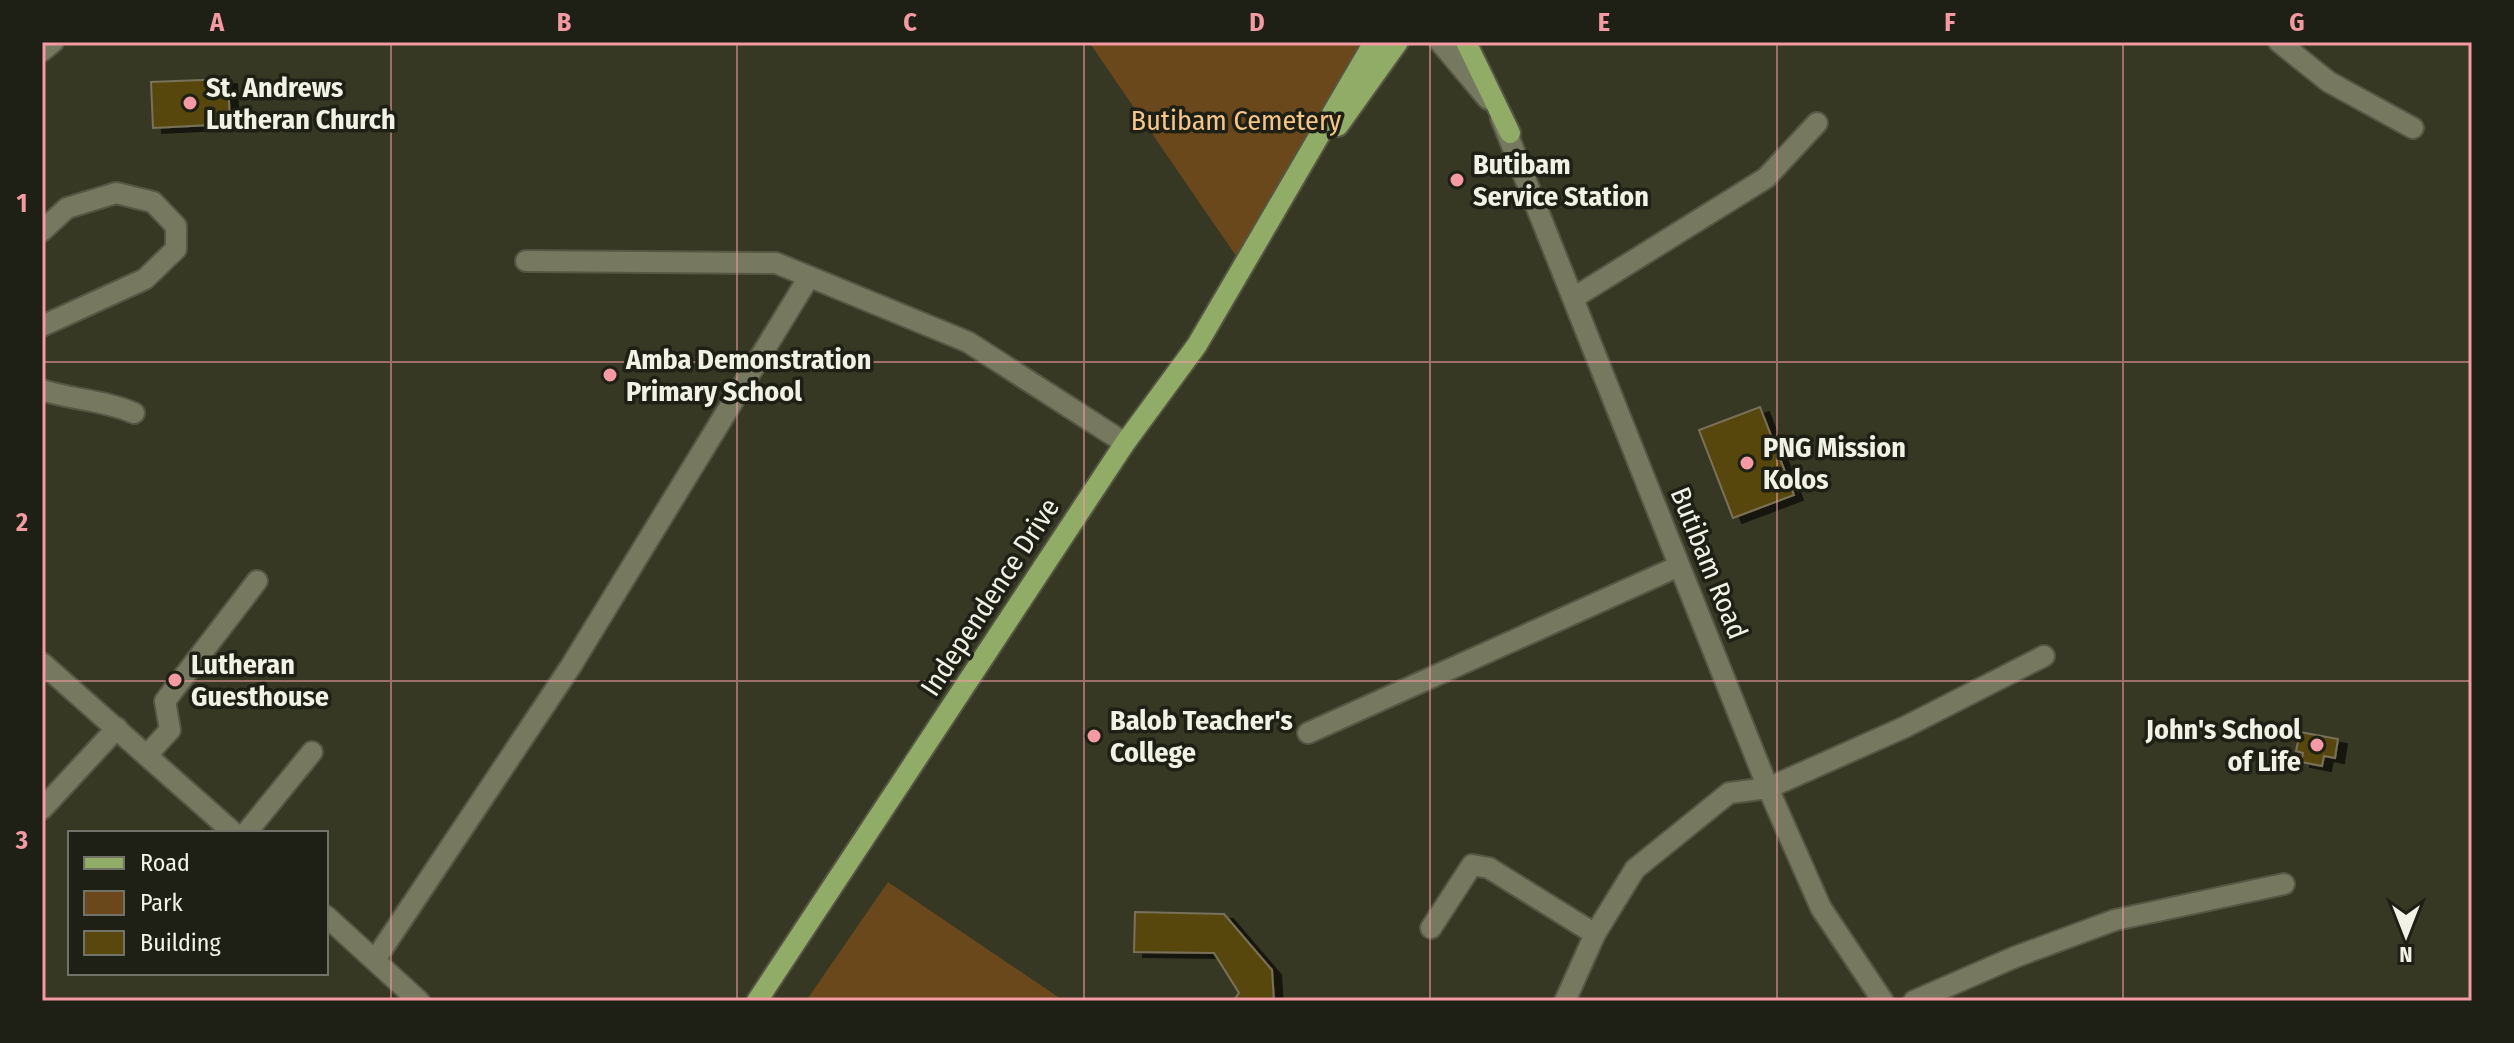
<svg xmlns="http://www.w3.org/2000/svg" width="2514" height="1043" font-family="'Fira Sans Condensed',sans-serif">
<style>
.green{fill:#6a481b}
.building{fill:#59470e;stroke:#79715a;stroke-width:2;filter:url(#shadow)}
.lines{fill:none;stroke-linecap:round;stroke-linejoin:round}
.minor-casing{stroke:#565644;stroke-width:24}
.major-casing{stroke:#565644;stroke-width:24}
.minor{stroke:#777860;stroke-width:20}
.major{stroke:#90ac67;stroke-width:20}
.grid{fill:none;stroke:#f49aa2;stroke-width:2;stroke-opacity:0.55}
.poi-dot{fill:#f49aa2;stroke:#1e1f15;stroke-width:3}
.labels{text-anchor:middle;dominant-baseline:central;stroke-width:7;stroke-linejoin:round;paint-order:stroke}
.poi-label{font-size:28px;font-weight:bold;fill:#f1f2e5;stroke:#1e1f15;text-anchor:start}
.park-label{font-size:28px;fill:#f5c58a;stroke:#1e1f15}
.street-label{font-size:28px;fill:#f1f2e5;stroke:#1e1f15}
.neatline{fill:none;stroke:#f49aa2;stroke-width:3}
.grid-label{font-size:26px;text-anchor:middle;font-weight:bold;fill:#f49aa2}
</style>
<defs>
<filter id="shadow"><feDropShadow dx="9" dy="5" stdDeviation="0" flood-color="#0009"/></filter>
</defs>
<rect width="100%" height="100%" fill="#373823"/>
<!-- green -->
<g class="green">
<path d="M1089,42H1367L1245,269Z"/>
<path d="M888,882L1064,1001H806Z"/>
</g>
<!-- building -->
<g class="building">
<path d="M228,79L230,124L153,128L151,82Z"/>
<path d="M1760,407L1794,495L1733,518L1699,430Z"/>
<path d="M2300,732L2338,739L2335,758L2324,756L2322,766L2301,762L2303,753L2296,751Z"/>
<path d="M1135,912L1224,914L1272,970L1274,1001H1233L1239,993L1214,953L1134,952Z"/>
</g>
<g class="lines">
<!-- minor casing -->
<g class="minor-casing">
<g id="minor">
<path d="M1440,42L1488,99"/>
<path d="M2279,42L2329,82L2413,128"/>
<path d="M42,51L53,42"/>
<path d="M1501,118L1768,788L1821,908L1883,1001"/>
<path d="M42,231L67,208L116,193L153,202L176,226V249L145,279L42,326"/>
<path d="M526,261L776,263L968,342L1125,443"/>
<path d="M1575,297L1766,178L1817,123"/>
<path d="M42,390C73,400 104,400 134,413"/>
<path d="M42,663L234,833"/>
<path d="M1308,733L1679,566"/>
<path d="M147,755L170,730L165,701L257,581"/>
<path d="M42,809L117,728"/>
<path d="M246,833L312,752"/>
<path d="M326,916L419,1001"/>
<path d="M1431,928L1472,865L1489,868L1595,934"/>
<path d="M375,960L571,666L809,277"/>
<path d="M1565,1001L1595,934L1635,869L1729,793L1768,788L1905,727L2044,656"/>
<path d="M1914,1001L2015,957L2115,920L2284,884"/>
</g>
</g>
<!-- major casing -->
<g class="major-casing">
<g id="major">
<path d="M1466,42L1510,133"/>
<path d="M1338,126L1398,42"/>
<path d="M757,1001L1125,443L1197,345L1374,42"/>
</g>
</g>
<!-- minor -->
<use href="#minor" class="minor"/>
<!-- major -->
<use href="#major" class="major"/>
</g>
<!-- grid -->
<path class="grid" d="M391,42V1001M737,42V1001M1084,42V1001M1430,42V1001M1777,42V1001M2123,42V1001M42,362H2472M42,681H2472"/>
<!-- markers -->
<g class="poi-dot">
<circle cx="190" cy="103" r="8"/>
<circle cx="1457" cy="180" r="8"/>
<circle cx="610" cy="375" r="8"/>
<circle cx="1747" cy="463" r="8"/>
<circle cx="175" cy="680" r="8"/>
<circle cx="1094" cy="736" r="8"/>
<circle cx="2317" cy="745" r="8"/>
</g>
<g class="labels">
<!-- poi labels -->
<g class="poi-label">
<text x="206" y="87">St. Andrews<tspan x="206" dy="32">Lutheran Church</tspan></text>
<text x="1473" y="164">Butibam<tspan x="1473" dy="32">Service Station</tspan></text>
<text x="626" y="359">Amba Demonstration<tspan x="626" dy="32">Primary School</tspan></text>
<text x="1763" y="447">PNG Mission<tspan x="1763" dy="32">Kolos</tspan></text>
<text x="191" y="664">Lutheran<tspan x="191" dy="32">Guesthouse</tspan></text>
<text x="1110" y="720">Balob Teacher's<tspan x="1110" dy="32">College</tspan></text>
<text x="2301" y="729" text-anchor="end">John's School<tspan x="2301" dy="32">of Life</tspan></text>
</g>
<!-- park labels -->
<g class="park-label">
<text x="1236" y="120">Butibam Cemetery</text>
</g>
<!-- street labels -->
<g class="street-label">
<text transform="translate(1709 563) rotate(68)">Butibam Road</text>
<text transform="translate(990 597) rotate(-57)">Independence Drive</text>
</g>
</g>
<!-- border -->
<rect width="2514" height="1043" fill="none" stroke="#1e1f15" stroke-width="88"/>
<!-- legend -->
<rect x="68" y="831" width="260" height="144" fill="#1e1f15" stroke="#727368" stroke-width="2"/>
<rect x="84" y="857" width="40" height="12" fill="#90ac67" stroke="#727368" stroke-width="2"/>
<text x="140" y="871" font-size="24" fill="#f1f2e5">Road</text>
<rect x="84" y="891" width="40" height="24" fill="#6a481b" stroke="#727368" stroke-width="2"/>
<text x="140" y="911" font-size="24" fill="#f1f2e5">Park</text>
<rect x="84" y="931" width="40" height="24" fill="#59470e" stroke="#727368" stroke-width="2"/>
<text x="140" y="951" font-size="24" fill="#f1f2e5">Building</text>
<!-- north arrow -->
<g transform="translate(2406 935) rotate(180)" stroke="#1e1f15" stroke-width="6" paint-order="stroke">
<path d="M0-6L14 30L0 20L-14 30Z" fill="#f1f2e5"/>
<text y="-12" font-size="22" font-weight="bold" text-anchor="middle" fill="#f1f2e5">N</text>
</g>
<rect x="44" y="44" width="2426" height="955" class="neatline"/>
<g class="grid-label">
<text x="217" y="31">A</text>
<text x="564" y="31">B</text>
<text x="910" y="31">C</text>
<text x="1257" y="31">D</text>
<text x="1604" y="31">E</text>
<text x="1950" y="31">F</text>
<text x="2297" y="31">G</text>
<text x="22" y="212">1</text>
<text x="22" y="531">2</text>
<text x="22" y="849">3</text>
</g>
</svg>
